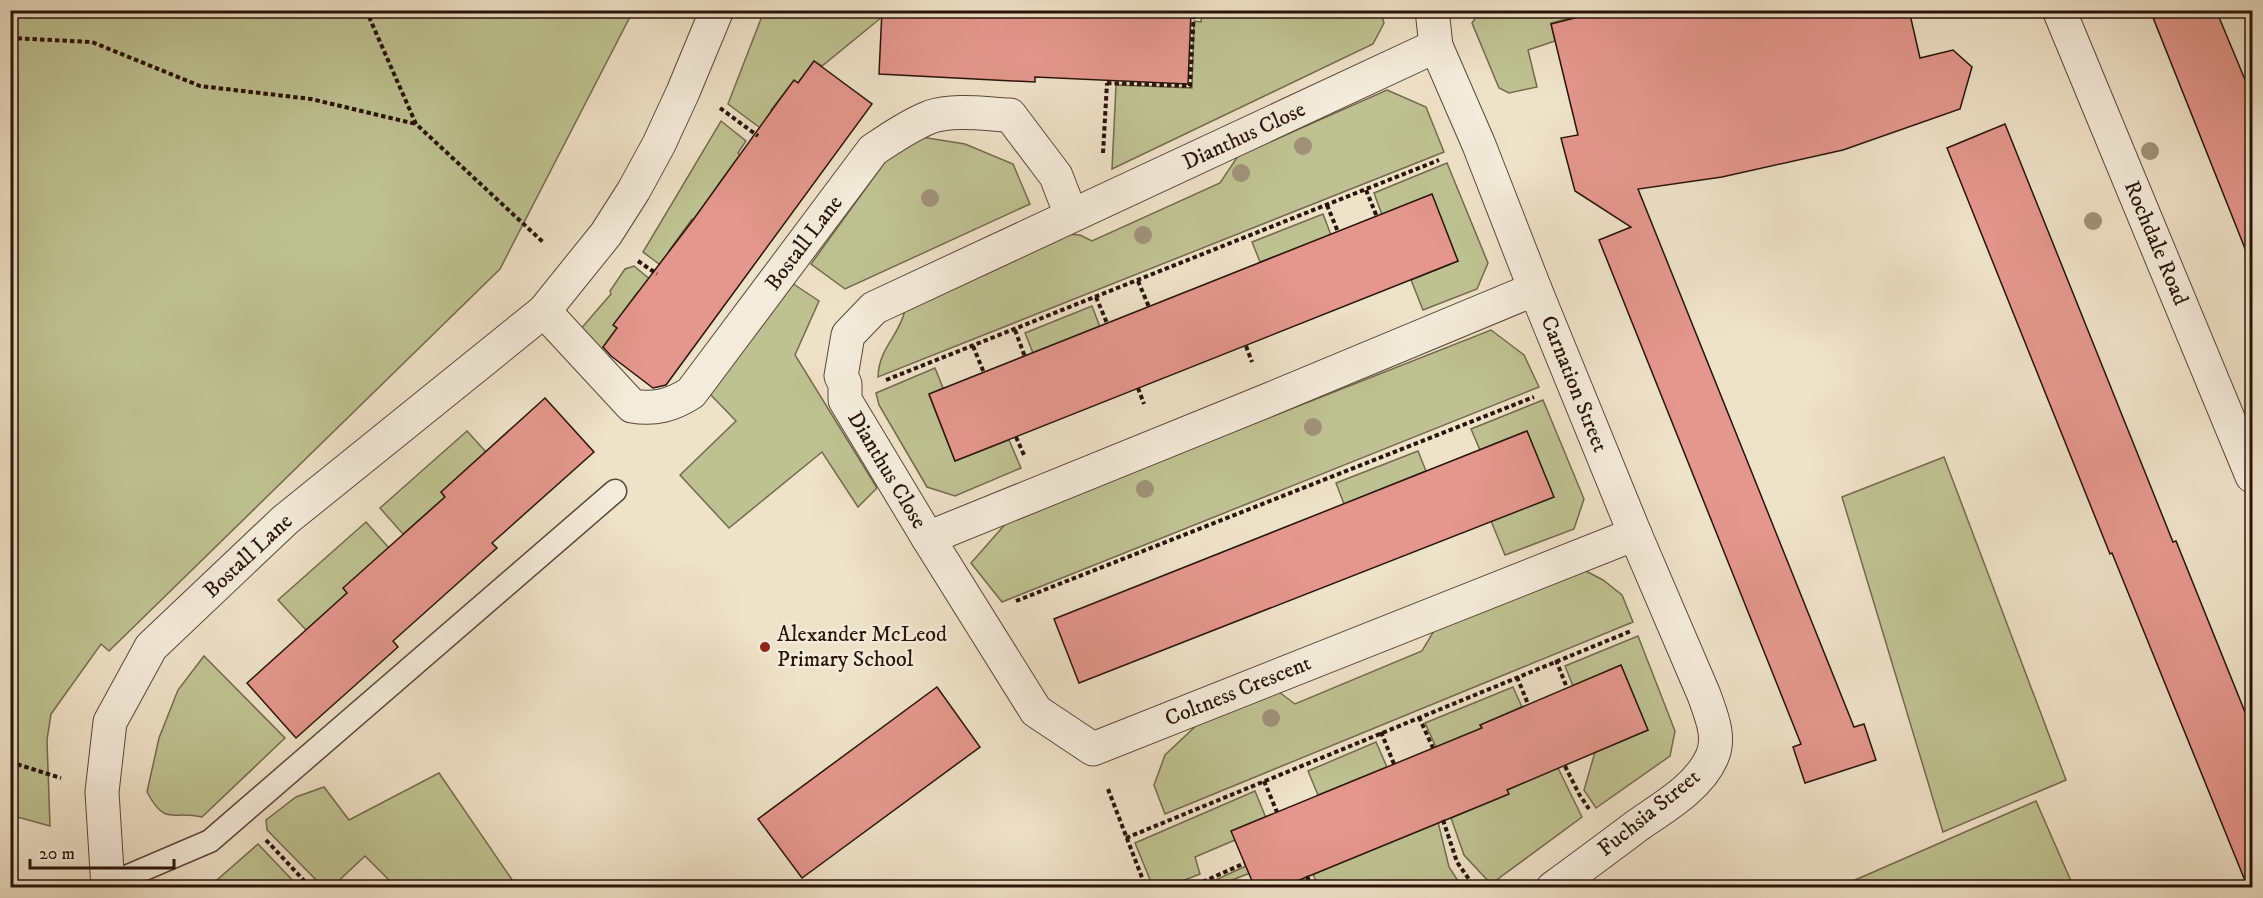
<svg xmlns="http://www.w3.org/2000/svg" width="2263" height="898" font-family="'IM FELL DW Pica',serif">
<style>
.green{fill:#bec292;stroke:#746a4d;stroke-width:1.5}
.building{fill:#e4978d;stroke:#2a1308;stroke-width:1.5}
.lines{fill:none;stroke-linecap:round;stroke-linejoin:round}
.service-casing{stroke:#5b4738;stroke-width:25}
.minor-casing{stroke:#5b4738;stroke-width:35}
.path{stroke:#2a1308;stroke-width:4;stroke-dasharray:4.5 3;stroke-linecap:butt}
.service{stroke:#f4ecdb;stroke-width:22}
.minor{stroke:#f4ecdb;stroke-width:33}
.tree{fill:#9f9279}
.poi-dot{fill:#8f2418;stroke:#f4ecdb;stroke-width:2}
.labels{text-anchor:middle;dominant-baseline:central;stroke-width:4.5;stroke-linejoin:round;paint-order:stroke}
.street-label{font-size:22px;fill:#2a1308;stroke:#f4ecdb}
.poi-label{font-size:22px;fill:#2a1308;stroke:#f4ecdb;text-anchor:start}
</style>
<rect width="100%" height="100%" fill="#eee2c8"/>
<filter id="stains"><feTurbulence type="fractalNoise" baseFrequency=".00333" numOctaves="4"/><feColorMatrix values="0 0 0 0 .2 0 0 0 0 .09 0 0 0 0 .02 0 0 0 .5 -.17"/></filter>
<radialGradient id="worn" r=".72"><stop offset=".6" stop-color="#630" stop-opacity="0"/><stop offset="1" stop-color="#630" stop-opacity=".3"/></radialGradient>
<!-- green -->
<g class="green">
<path d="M1601,10L1551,23L1555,41L1528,50L1537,87L1509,93L1499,88L1472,23L1480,11Z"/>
<path d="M10,11H633L500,269L109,651L101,644L51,714L47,740L50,826L10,815Z"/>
<path d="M764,11H882V17L822,66L814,61L798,83L794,81L771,110L774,114L763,130L728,104Z"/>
<path d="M1202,11H1380L1384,23L1373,44L1112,169L1116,85L1192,88L1194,21L1201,22Z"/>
<path d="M1387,90L1426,107L1444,152L878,377C879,347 899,337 905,310L1066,234L1080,235L1092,241L1220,183L1238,156Z"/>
<path d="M721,121L746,141L738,153L740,155L718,185L720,189L697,222L692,219L669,251L672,254L663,267L643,252Z"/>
<path d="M921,137L965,144L1013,164L1030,204L845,289L811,264L890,155Z"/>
<path d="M1447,163L1488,263L1477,289L1423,310L1411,280L1458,261L1382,215L1374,193Z"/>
<path d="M1323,214L1331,235L1260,262L1252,242Z"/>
<path d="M634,266L652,281L637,293L614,325L617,328L602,349L578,332L611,294L610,291L625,269Z"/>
<path d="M792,283L819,301L795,355L877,488L858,507L822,452L729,528L680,475L736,421L709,393Z"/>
<path d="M1092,306L1100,327L1033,353L1025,333Z"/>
<path d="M1491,330L1524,355L1539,387L1002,602L971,563L1009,520Z"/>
<path d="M935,368L943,388L929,395L955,461L1009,440L1021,468L955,496L927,487L879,405L876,393Z"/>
<path d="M1543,400L1584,499L1574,529L1505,555L1491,521L1553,496L1527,431L1480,450L1471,429Z"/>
<path d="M467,431L486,452L441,492L445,497L403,534L380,508Z"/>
<path d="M1418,451L1426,471L1344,504L1336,483Z"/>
<path d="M1944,457L2066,780L1943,832L1842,497Z"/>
<path d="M366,522L389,548L347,593L306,630L278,600Z"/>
<path d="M1582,569L1603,580L1622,595L1633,622L1165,814L1154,785L1165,755L1198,724L1279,692L1295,704L1422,651L1435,629Z"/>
<path d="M1638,636L1675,731L1670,756L1596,808L1584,790L1595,752L1648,730L1621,665L1573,686L1565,666Z"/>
<path d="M204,656L285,738L202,817C171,810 166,827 147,792L159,738L178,690Z"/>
<path d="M1513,687L1522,707L1480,725L1482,728L1436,747L1425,723Z"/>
<path d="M1376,742L1387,767L1318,795L1308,771Z"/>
<path d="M1558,768L1582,817L1491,884L1464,855L1451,818L1508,793L1507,790Z"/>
<path d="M439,773L517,887H396L365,856L332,887H323L267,830L266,820L296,797L324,787L349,820Z"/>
<path d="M1255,791L1266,818L1235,840L1195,857L1200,874L1167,887H1153L1135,843Z"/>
<path d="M2036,801L2071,881L2062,887H1839Z"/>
<path d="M1438,822L1449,867L1462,887H1318L1313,874Z"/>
<path d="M258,844L299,887H209Z"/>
<path d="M1246,866L1250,873L1214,887L1198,888Z"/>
</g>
<!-- building -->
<g class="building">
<path d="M882,10H1165L1191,13L1188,84L1035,77V82L879,74Z"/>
<path d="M1606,10H1909L1920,58L1953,50L1972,67L1960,109L1843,150L1722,177L1638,189L1854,727L1864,724L1876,760L1805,783L1793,747L1801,744L1599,240L1631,227L1575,191L1561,138L1578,135L1551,24Z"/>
<path d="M2150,10H2216L2253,99V260L2250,261Z"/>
<path d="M814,61L872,104L666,385L653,388L611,356L603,347L617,328L613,325L693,220L780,99L794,80L798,83Z"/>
<path d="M2005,124L2173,542L2176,541L2253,732V888H2248L2112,553L2110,554L1947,148Z"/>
<path d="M1432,194L1458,261L955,461L929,394Z"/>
<path d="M545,398L594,452L492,543L497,548L393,641L398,647L296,738L247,683L347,593L343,588L445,497L441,492Z"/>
<path d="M1527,431L1554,497L1079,683L1054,619Z"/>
<path d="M1621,665L1648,730L1507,790L1509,794L1280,888H1255L1231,831L1482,728L1480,725Z"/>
<path d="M937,687L980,747L802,878L758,819Z"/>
</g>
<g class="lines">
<!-- service casing -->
<g class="service-casing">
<path id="service" d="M107,885L210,841L615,491"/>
</g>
<!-- minor casing -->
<g class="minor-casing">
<g id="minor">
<path d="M1432,10L1436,46L1479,145L1535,289L1635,534L1704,695C1711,715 1721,737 1712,757C1699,787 1664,807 1638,825C1610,846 1582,867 1553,888"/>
<path d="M2059,10L2252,476"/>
<path d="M1436,46L874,308L848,335L841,376L845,384V400L928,538L1268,400L1535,289"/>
<path d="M544,311L632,406C655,410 672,405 691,393L873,150C891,138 910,125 930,117C954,109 985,114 1010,115L1056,176L1071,215"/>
<path d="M928,538L1036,711L1093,749L1635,534"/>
<path d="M108,888L102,792L110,722L151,647L285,520L544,311L606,234L634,190L659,144L683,92L717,10"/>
</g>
</g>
<!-- path -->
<g class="path">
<path d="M366,10L416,124L544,243"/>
<path d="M10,38L92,42L200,86L311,99L416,124"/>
<path d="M1107,83L1190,86L1194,10"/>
<path d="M720,108L758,136"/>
<path d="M1103,153L1107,83"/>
<path d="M1366,190L1377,217"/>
<path d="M1327,205L1338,232"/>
<path d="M638,261L657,274"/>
<path d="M1138,281L1149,307"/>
<path d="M1096,297L1107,323"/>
<path d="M1015,330L1025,357"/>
<path d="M973,346L984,373"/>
<path d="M1246,346L1252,362"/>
<path d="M886,380L1439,160"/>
<path d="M1138,388L1144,404"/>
<path d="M1016,437L1024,455"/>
<path d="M1016,601L1534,397"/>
<path d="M1556,660L1567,688"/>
<path d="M1517,677L1528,704"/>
<path d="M1419,717L1433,748"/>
<path d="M1381,732L1394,764"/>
<path d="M10,762L61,778"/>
<path d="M1565,766L1579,794L1589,809"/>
<path d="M1264,781L1277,812"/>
<path d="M1108,789L1146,888"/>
<path d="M1443,820L1457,862L1475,888"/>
<path d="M1126,838L1631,631"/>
<path d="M266,840L311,888"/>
<path d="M1307,876L1312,888"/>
<path d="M1189,888L1245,863"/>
</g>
<!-- service -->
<use href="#service" class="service"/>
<!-- minor -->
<use href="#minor" class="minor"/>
</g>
<!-- trees -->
<g class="tree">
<circle cx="1303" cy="146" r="9"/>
<circle cx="2150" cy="151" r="9"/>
<circle cx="1241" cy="173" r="9"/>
<circle cx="930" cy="198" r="9"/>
<circle cx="2093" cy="221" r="9"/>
<circle cx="1143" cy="235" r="9"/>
<circle cx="1313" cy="427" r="9"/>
<circle cx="1145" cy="489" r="9"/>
<circle cx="1271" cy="718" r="9"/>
</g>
<!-- markers -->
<circle class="poi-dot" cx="765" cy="647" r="6"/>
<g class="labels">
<!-- street labels -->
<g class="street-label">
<text transform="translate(1244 136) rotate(-25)">Dianthus Close</text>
<text transform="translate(804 243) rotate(-53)">Bostall Lane</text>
<text transform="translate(2156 243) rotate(67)">Rochdale Road</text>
<text transform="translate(1574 384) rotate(68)">Carnation Street</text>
<text transform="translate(887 470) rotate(59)">Dianthus Close</text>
<text transform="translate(248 556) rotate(-43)">Bostall Lane</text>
<text transform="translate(1238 691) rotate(-22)">Coltness Crescent</text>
<text transform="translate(1649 813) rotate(-39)">Fuchsia Street</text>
</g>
<!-- poi labels -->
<g class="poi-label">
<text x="777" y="634">Alexander McLeod<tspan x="777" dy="25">Primary School</tspan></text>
</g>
</g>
<!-- margin -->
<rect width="2263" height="898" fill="none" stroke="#eee2c8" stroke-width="36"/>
<rect x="12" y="12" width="2239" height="874" fill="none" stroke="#2a1308" stroke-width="3"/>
<rect x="18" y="18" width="2227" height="862" fill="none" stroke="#2a1308" stroke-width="1.5"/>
<!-- scale -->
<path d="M30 859v9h144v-9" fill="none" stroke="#2a1308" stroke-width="3"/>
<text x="39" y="859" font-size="18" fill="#2a1308" stroke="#f4ecdb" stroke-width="4.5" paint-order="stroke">20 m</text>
<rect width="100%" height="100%" filter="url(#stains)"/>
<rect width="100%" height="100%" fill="url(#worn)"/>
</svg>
